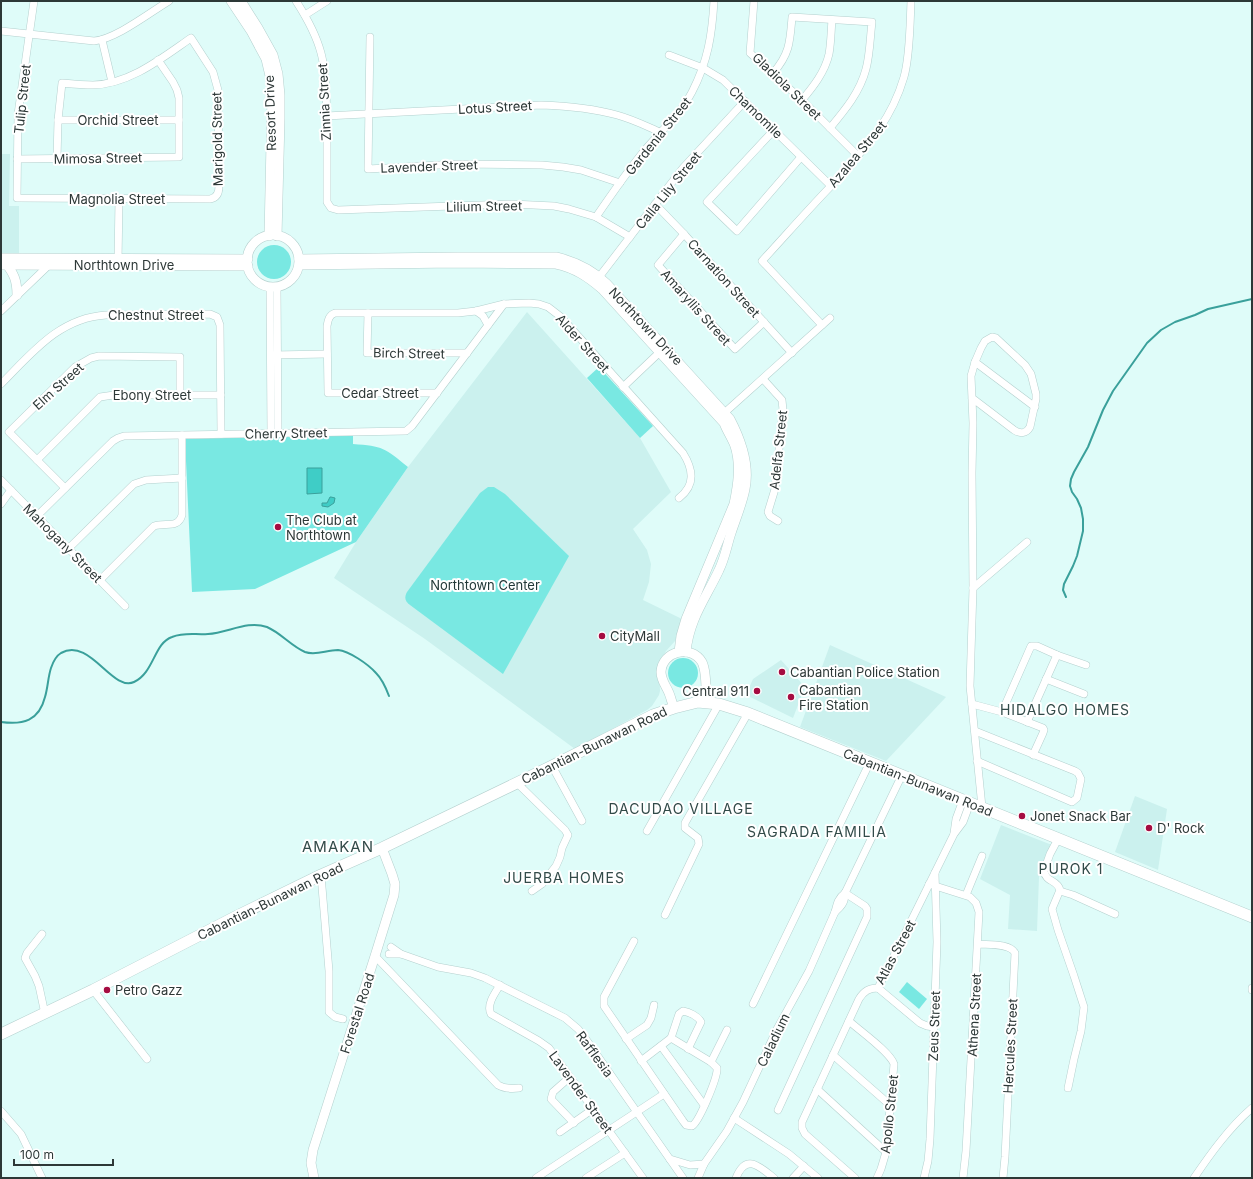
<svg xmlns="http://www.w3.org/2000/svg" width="1253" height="1179" font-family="Inter,sans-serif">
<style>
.built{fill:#cbf1ee}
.green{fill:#79e8e2}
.water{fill:#3fcdc6;stroke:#3aa09b}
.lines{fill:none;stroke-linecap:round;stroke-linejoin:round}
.stream{stroke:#3aa09b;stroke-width:2}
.minor-casing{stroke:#b4d0ce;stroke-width:8}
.tertiary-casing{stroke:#b4d0ce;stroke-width:10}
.primary-casing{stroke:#b4d0ce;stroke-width:12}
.minor{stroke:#fff;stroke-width:7}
.tertiary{stroke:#fff;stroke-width:9}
.primary{stroke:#fff;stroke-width:11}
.poi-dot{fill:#a50c41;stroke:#fff;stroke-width:1.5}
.labels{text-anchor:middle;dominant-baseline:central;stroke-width:4;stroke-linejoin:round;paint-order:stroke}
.street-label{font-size:13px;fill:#2d3837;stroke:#fff}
.poi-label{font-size:13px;fill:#2d3837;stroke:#fff;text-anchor:start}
.park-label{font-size:13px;fill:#223938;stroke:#fff}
.neighbourhood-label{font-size:14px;letter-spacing:1px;fill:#324b49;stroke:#fff}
.quarter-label{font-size:15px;letter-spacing:1px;fill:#324b49;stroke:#fff}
</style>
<rect width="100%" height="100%" fill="#dffcf9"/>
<!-- built -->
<g class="built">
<path d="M1,154H10L9,206H19V256H1Z"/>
<path d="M527,312L640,438L671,492L633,529L647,550L651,564L649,582L643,600L682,619L675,641L666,651L659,663L660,691L659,695L652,706L647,710L575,749L425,639L334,578L356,542L408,467Z"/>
<path d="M830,645L946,697L886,761L800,727Z"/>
<path d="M781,660L805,687L793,718L746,695L753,679Z"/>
<path d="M1135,796L1167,809L1158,870L1115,852Z"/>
<path d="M1001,825L1052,845L1039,877L1037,931L1008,929L1010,895L980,879Z"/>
</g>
<!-- green -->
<g class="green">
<circle cx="274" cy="262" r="17"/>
<path d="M599,367L653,426L640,438L587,378Z"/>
<path d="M353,435V444C383,446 385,448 408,467L356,542L255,589L192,592L185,439Z"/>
<path d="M488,487H494L505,494L569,556L503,674L410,605C405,601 404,598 407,592L480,493Z"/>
<circle cx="683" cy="673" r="15"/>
<path d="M907,982L927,999L919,1009L899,992Z"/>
</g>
<!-- water -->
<g class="water">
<path d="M307,468H322V493L307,494Z"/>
<path d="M330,497H331L335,498L334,503L328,507L322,506V503H327Z"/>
</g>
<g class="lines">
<!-- stream -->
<g class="stream">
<path d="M1066,597L1063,590L1064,584L1073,566L1077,556L1083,531V519L1081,508L1077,499L1072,492L1070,486L1071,479L1074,472L1088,447L1103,410L1113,391L1147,343L1161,330L1175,322L1195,315L1208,309L1252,299"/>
<path d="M1,722C23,725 39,721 45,697C48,687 48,677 51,668C53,662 56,656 61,653C90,637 112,692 134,682C154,673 154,643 172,637C185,632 195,635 208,634C228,633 247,620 267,627C281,633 291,646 305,652C316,656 326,650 338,650C349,651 368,664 376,673C382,679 386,688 389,696"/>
</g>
<!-- minor casing -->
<g class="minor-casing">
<g id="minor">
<path d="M34,1L18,114L17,198L210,199C217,198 219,193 219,186L218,90L213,72L191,38C162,58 130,84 93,85C82,85 72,84 62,83L58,120L57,159"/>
<path d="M296,1C307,18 316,34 321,53C327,76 326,99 327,123C327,147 327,171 327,196V202L331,208L338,210L512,204L554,206L569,209L596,217L630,237"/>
<path d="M754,1L750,53L802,100L858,156"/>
<path d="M305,15L327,1"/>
<path d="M1,31L94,41C116,39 149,13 169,1"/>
<path d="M370,37L368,169L457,164L542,165L563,167L581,170L620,183"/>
<path d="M102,40L112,82"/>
<path d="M669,55L703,68L723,80L831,186"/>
<path d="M773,73C790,54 790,41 792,17L872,22C870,38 870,54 866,69C860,92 845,110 830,128"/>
<path d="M802,100C813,87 825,72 829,54C831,43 831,31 832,20"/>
<path d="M326,116L541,105C567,106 592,108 617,115C632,119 646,126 660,132"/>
<path d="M58,120H179"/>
<path d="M774,130L707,202L737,231L801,157"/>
<path d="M17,159L179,157V98L177,90L173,82L158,60"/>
<path d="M655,204L684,234L792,353"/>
<path d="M596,217C611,195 627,172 644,151C660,132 681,113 692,92C708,61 712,35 714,1"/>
<path d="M684,234L658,265L735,349L764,322"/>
<path d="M118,262L119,199"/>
<path d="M596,281L683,168L745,101"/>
<path d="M270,287L271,434"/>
<path d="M277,287L278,434"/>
<path d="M1,311L50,264"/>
<path d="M476,311L483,316L488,325"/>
<path d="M368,313L367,353H467"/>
<path d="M822,325L762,261C785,236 807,211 830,187C862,151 890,125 904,77C910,56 910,24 911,1"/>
<path d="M273,355L327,354"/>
<path d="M975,362L1035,407"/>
<path d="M763,379L782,400L783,410L775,489L768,512L770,516L778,521"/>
<path d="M1,384C32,353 59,318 106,315L210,314L217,317L220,325L221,434"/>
<path d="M623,387L662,350"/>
<path d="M437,393H328L327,326C328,320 329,315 335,313H458L476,311L504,304L529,303L539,304L548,307L561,317L683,453C693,469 696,485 679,498"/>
<path d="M972,398L1014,430C1020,434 1026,434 1030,427L1036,399V394L1031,374L1025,365L996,338L992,337L985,341L981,348L975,362L971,376L973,423L972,473L973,588L970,686L982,807"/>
<path d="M722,415L830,318"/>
<path d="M37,460L100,397L114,395H221"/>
<path d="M1,480L125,606"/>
<path d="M65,488L9,432L75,367L91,358L99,356L180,357V395"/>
<path d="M1,504L11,490"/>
<path d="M37,516L113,441L118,438L124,436L406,431L412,426L504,304"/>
<path d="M69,548L134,484L146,480L182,478"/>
<path d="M100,580L154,526C166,522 178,529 182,515V435"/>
<path d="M973,588L1027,542"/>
<path d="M1046,679L1084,694"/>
<path d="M972,704L1002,712L1043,728L1044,730L1043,733L1033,755"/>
<path d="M1002,712L1031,646H1037L1057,655L1086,665"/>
<path d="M1027,722L1057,655"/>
<path d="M975,731L1075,771L1078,773L1081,779L1077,798L1072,802L977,761"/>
<path d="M552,766L582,821"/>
<path d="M517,783L565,830L568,835L562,848L560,857L556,866L542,884L532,891"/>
<path d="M647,831L719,704"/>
<path d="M954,833L956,819L963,800"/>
<path d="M1058,839L1050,854L1044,871C1046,883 1057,879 1060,890L1052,909L1058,930L1074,976L1084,1007L1081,1031L1074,1059L1068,1088"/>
<path d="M321,875L329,971V1012L335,1017L343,1019"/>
<path d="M929,884L970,897L976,903L979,912L966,1151L963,1178"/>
<path d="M1060,891L1073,895L1115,914"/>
<path d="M966,895L982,856"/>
<path d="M835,912C842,906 845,902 845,893L902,775"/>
<path d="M665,915L699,844L698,838L685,828V823L748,713"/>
<path d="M42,934L27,953L25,958L35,976L39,986L45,1014"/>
<path d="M634,941L604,997V1006L683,1121L686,1125L692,1126C699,1122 718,1077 717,1068L711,1062L671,1038"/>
<path d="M978,944C988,945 1010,943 1015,953L1005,1157L1003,1178"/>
<path d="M391,947L401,954"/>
<path d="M389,954H401L438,967L471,973L485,978L565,1018L578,1029L583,1035L683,1178"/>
<path d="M375,956L498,1085C505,1089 511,1089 519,1088"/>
<path d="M500,985C495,993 486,1005 491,1014L539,1041L549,1048L643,1178"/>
<path d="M878,988L954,834L963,822L970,803"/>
<path d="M878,988L920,1023L927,1026L934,1027"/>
<path d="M1252,988V990"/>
<path d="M93,990L147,1059"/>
<path d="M753,1004L870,762"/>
<path d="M849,1021C860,1031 890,1052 894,1064L886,1152L881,1169L877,1178"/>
<path d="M626,1039L647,1025L651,1018L654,1005"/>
<path d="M661,1046L704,1105"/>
<path d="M833,1055L890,1105"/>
<path d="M641,1061L671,1038L679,1014L683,1011C689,1012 698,1016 701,1022L688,1049"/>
<path d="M711,1062L727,1030"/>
<path d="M570,1077L553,1092L551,1099L574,1123"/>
<path d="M817,1089L886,1152"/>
<path d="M778,1110L867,917V909L865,906L845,893"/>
<path d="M1,1111L21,1134L42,1178"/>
<path d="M734,1118L789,1154L818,1178"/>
<path d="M560,1132L593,1109"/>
<path d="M670,1159L690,1165L704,1164"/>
<path d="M536,1178L664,1094"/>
<path d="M586,1178L625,1153"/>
<path d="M698,1178L704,1164L727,1131L743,1102L777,1029L809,971L835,912C837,904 838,898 845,893"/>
<path d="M736,1178C746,1153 759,1166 774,1178"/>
<path d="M793,1178L804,1166"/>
<path d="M855,1178L805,1134L802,1128V1122L859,999C864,991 869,988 878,988"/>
<path d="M924,1178L928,1161L930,1139L937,942L935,873"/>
<path d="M1194,1178C1211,1153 1229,1128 1252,1108"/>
</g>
</g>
<!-- tertiary casing -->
<g class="tertiary-casing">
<g id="tertiary">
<path d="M231,1L251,31L266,59L270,76L272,96L269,236"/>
<path d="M241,1L258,28L273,55L278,74L280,95V119L277,236"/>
<circle cx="273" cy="261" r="26"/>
<path d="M1,258L248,259"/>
<path d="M299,259L457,257H557C576,262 593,270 607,284L730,419C741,440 750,465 745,489C742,504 736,518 731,533C727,545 725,558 719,570C706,598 689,619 686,652"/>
<path d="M5,262C14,274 17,280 17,295"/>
<path d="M1,265L248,266"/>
<path d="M299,265L456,263L556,264C575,268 588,277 602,289L724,423C727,431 732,438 735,446C741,465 738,485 734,504L686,619L681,636L679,652"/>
<path d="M674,708C672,703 671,698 669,693C666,686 661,680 661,672C662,651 691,644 702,662C707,672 706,691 706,702"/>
<path d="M314,1178L311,1163L313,1150L375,956L394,895L395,884L392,874L382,848"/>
</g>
</g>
<!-- primary casing -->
<g class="primary-casing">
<path id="primary" d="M1,1034L93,990L237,916L321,875L382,848L552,766L653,715L674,708L698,702L719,704L748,713L1252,917"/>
</g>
<!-- minor -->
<use href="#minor" class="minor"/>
<!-- tertiary -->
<use href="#tertiary" class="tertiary"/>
<!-- primary -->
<use href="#primary" class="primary"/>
</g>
<!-- markers -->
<g class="poi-dot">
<circle cx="278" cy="527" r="4"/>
<circle cx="602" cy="636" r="4"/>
<circle cx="782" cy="672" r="4"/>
<circle cx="757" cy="691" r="4"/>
<circle cx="791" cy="697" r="4"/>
<circle cx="1022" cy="816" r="4"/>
<circle cx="1149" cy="828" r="4"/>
<circle cx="107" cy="990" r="4"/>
</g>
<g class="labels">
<!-- street labels -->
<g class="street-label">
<text transform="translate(787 86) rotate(44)">Gladiola Street</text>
<text transform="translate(22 99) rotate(-84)">Tulip Street</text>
<text transform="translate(324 102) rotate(-93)">Zinnia Street</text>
<text transform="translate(495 107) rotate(-3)">Lotus Street</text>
<text transform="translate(756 112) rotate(44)">Chamomile</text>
<text transform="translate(270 113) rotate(-92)">Resort Drive</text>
<text x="118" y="120">Orchid Street</text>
<text transform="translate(658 136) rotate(-51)">Gardenia Street</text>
<text transform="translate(217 139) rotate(-91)">Marigold Street</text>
<text transform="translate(857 154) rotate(-50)">Azalea Street</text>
<text transform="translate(98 158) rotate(-1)">Mimosa Street</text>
<text transform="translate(429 166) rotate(-2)">Lavender Street</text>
<text transform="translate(668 190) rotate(-51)">Calla Lily Street</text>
<text x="117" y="199">Magnolia Street</text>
<text transform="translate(484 206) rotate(-1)">Lilium Street</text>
<text x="124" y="265">Northtown Drive</text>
<text transform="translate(724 278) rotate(48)">Carnation Street</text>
<text transform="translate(696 307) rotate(48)">Amaryllis Street</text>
<text x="156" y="315">Chestnut Street</text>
<text transform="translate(646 326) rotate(47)">Northtown Drive</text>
<text transform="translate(583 343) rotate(48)">Alder Street</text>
<text transform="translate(409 353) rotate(1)">Birch Street</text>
<text transform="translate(58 386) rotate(-42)">Elm Street</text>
<text x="380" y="393">Cedar Street</text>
<text x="152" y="395">Ebony Street</text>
<text transform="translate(286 433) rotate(-1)">Cherry Street</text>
<text transform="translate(778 450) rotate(-84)">Adelfa Street</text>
<text transform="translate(63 543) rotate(45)">Mahogany Street</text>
<text transform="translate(594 745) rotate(-26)">Cabantian-Bunawan Road</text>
<text transform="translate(918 782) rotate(22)">Cabantian-Bunawan Road</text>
<text transform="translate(270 901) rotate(-26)">Cabantian-Bunawan Road</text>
<text transform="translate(895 952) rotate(-62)">Atlas Street</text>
<text transform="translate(357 1013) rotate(-72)">Forestal Road</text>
<text transform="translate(974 1015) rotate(-87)">Athena Street</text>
<text transform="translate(934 1026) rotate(-88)">Zeus Street</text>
<text transform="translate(773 1040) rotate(-64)">Caladium</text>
<text transform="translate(1010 1046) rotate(-87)">Hercules Street</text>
<text transform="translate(595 1054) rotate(54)">Rafflesia</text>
<text transform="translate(581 1092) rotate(54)">Lavender Street</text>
<text transform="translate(889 1114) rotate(-84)">Apollo Street</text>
</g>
<!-- poi labels -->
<g class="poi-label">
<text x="286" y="520">The Club at<tspan x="286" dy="15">Northtown</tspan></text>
<text x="610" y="636">CityMall</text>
<text x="790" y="672">Cabantian Police Station</text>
<text x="799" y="690">Cabantian<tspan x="799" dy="15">Fire Station</tspan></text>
<text x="749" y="691" text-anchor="end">Central 911</text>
<text x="1030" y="816">Jonet Snack Bar</text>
<text x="1157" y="828">D' Rock</text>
<text x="115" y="990">Petro Gazz</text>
</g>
<!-- park labels -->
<g class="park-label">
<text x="485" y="585">Northtown Center</text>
</g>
<!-- neighbourhood labels -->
<g class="neighbourhood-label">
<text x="1065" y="709">HIDALGO HOMES</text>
<text x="681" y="808">DACUDAO VILLAGE</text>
<text x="817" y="831">SAGRADA FAMILIA</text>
<text x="1071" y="868">PUROK 1</text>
<text x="564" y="877">JUERBA HOMES</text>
</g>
<!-- quarter labels -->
<g class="quarter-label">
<text x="338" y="846">AMAKAN</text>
</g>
</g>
<!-- border -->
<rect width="1253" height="1179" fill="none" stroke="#2d3837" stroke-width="4"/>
<!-- scale -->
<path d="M14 1159v6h99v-6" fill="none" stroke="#2d3837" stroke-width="2"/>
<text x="20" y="1159" font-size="12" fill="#2d3837" stroke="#ffffff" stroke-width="3" paint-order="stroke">100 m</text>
</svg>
